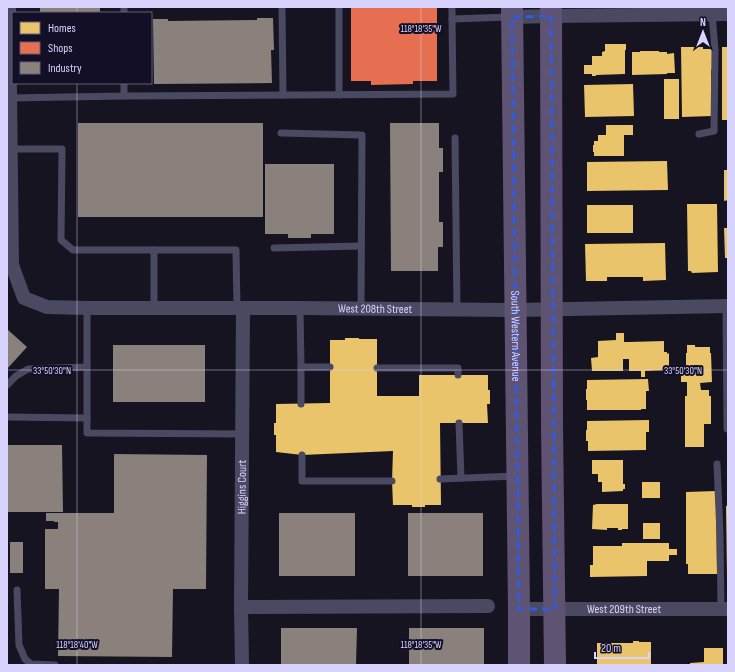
<svg xmlns="http://www.w3.org/2000/svg" width="735" height="672" font-family="'Sofia Sans Condensed',sans-serif">
<style>
.homes{fill:#e9c46a}
.shops{fill:#e76f51}
.industry{fill:#8a817c}
.lines{fill:none;stroke-linecap:round;stroke-linejoin:round}
.lane{stroke:#4a4962;stroke-width:7}
.street{stroke:#4a4962;stroke-width:14}
.primary{stroke:#5e5373;stroke-width:22}
.marked{fill:none;stroke:#305bdc;stroke-width:3;stroke-dasharray:8 5;stroke-linejoin:round}
.ticks{fill:none;stroke:#d9d4ff;stroke-width:1;stroke-opacity:0.45}
.labels{text-anchor:middle;dominant-baseline:central;stroke-width:4;stroke-linejoin:round;paint-order:stroke}
.street-label{font-size:12px;fill:#d9d4ff;stroke:#130f26}
.ticks-label{font-size:10px;text-anchor:middle;fill:#d9d4ff;stroke:#130f26;stroke-width:4;stroke-linejoin:round;paint-order:stroke}
</style>
<rect width="100%" height="100%" fill="#161421"/>
<!-- homes -->
<g class="homes">
<path d="M605,44H626V50H625V74L596,75V76H592V74H584V65H592V56H602V52L605,51Z"/>
<path d="M681,47H703V49H712L713,70H711L712,116L682,117Z"/>
<rect x="722" y="47" width="6" height="73"/>
<path d="M640,51H659V52H667V54L674,53L675,73H667V74L632,75V52H640Z"/>
<rect x="664" y="79" width="15" height="40"/>
<path d="M633,84L634,116L585,117L584,85Z"/>
<path d="M606,125H633V135H624V156H594V152H593V145H594V141H598V135H606Z"/>
<path d="M667,161L668,190L587,191V162Z"/>
<path d="M724,170H728V200L724,201Z"/>
<path d="M687,204H717L718,272L692,273L691,271H688Z"/>
<rect x="587" y="205" width="46" height="28"/>
<path d="M724,228H728V258H725Z"/>
<path d="M665,243L666,280L643,281V277H607V281H586L585,244Z"/>
<path d="M616,333H624V342H629L664,341V352H667V354L669,353V370L645,371V377H641V371H629V359H623V371H592L591,358L598,357V341L616,340Z"/>
<path d="M345,338H359V339H377V396H419V375H488V390H490V404H487L488,423H440L441,505H425V507H412V505H393L392,481L393,451L302,455L276,452V435H274V423H276V404L330,403V340H345Z"/>
<path d="M687,345H695V347H710V353H711L712,382L700,383L701,390H709V396H711V424H704V447H685V396H687V382H681V366H686V353H687Z"/>
<path d="M648,379L649,391H646V409H641V410H587V400H586V389H587V380Z"/>
<path d="M649,420V432H646V450L588,451V441H586V430H587V421Z"/>
<path d="M592,460H623V484H625V489H623V491L602,492V482H598V474H592Z"/>
<rect x="642" y="482" width="18" height="16"/>
<path d="M716,491L717,574H688V564H686V492Z"/>
<path d="M597,504H628V529H622V530H618V528H607V530L592,529L593,505Z"/>
<path d="M726,506H728V576H727Z"/>
<rect x="643" y="523" width="17" height="16"/>
<path d="M622,543H669V549H677V555H669V561H647V576L590,577V565H593V546H622Z"/>
<path d="M633,641H639V642H651V665H597V643H633Z"/>
<path d="M704,648H723V665H690V663L704,662Z"/>
</g>
<!-- shops -->
<path class="shops" d="M351,7H437V81H413V84L371,85V81H351Z"/>
<!-- industry -->
<g class="industry">
<rect x="40" y="7" width="60" height="6"/>
<path d="M257,18H273L274,50H271L272,83L154,84L153,19H168V21L257,20Z"/>
<rect x="78" y="123" width="185" height="94"/>
<path d="M390,123H439V148H443V172H439V222H443V247H438V271H391Z"/>
<path d="M265,164H334V234H311V238H288V234H265Z"/>
<path d="M7,329L27,347L7,369Z"/>
<rect x="113" y="345" width="92" height="57"/>
<path d="M7,445H62L63,512H7Z"/>
<path d="M114,454L207,455L206,589H173L172,657L58,656L59,589H45V529H58V522H54V521H46V513H114Z"/>
<rect x="279" y="513" width="76" height="63"/>
<rect x="408" y="513" width="75" height="63"/>
<rect x="10" y="542" width="13" height="31"/>
<path d="M281,628H357L356,665H281Z"/>
<rect x="409" y="628" width="75" height="37"/>
</g>
<g class="lines">
<!-- lane -->
<g class="lane">
<path d="M124,7V13"/>
<path d="M282,7L283,95"/>
<path d="M339,7V95"/>
<path d="M452,7V19L510,17"/>
<path d="M124,96L453,94L452,19"/>
<path d="M10,98L124,96V83"/>
<path d="M281,133L362,135L361,309"/>
<path d="M699,134L714,131L715,50L712,14"/>
<path d="M455,138L457,310"/>
<path d="M11,149H62L61,240L73,250H236L237,308"/>
<path d="M274,248L361,246"/>
<path d="M154,250V308"/>
<path d="M726,306L727,429H728"/>
<path d="M87,308V433L242,434"/>
<path d="M300,308L301,367V404"/>
<path d="M301,367H330"/>
<path d="M377,368H458V375"/>
<path d="M7,385L16,376L28,369L87,367"/>
<path d="M7,417L87,418"/>
<path d="M459,423L461,478"/>
<path d="M302,455V481H392"/>
<path d="M717,464L720,534L721,609"/>
<path d="M440,479L516,476"/>
<path d="M17,590L19,645L25,659L31,664L55,665"/>
</g>
<!-- street -->
<g class="street">
<path id="s1" d="M9,7L12,265L24,298L47,307L87,308H300L516,310L728,306"/>
<path d="M512,17L551,16L728,14"/>
<path d="M241,607L488,606"/>
<path id="s2" d="M519,609H728"/>
<path id="s3" d="M242,665L241,607L243,308"/>
</g>
<!-- primary -->
<g class="primary">
<path id="s4" d="M512,7L519,609V665"/>
<path d="M551,7L552,426L555,665"/>
</g>
</g>
<!-- marked area -->
<path class="marked" d="M551,16L555,609H519L512,17Z"/>
<!-- ticks -->
<path class="ticks" d="M77,7V13M421,7V665M77,83V665M7,370H728"/>
<g class="labels">
<!-- street labels -->
<g class="street-label">
<text stroke="none"><textPath href="#s1" startOffset="646">West 208th Street</textPath></text>
<text stroke="none"><textPath href="#s4" startOffset="329">South Western Avenue</textPath></text>
<text stroke="none"><textPath href="#s3" startOffset="178">Higgins Court</textPath></text>
<text stroke="none"><textPath href="#s2" startOffset="105">West 209th Street</textPath></text>
</g>
</g>
<g class="ticks-label">
<text x="421" y="32">118°18'35"W</text>
<text x="52" y="374">33°50'30"N</text>
<text x="683" y="374">33°50'30"N</text>
<text x="77" y="648">118°18'40"W</text>
<text x="421" y="648">118°18'35"W</text>
</g>
<!-- border -->
<rect width="735" height="672" fill="none" stroke="#d9d4ff" stroke-width="16"/>
<!-- legend -->
<rect x="12" y="12" width="140" height="72" fill="#130f26" stroke="#625e7d"/>
<rect x="20" y="22" width="20" height="12" fill="#e9c46a" stroke="#625e7d"/>
<text x="48" y="32" font-size="12" fill="#d9d4ff">Homes</text>
<rect x="20" y="42" width="20" height="12" fill="#e76f51" stroke="#625e7d"/>
<text x="48" y="52" font-size="12" fill="#d9d4ff">Shops</text>
<rect x="20" y="62" width="20" height="12" fill="#8a817c" stroke="#625e7d"/>
<text x="48" y="72" font-size="12" fill="#d9d4ff">Industry</text>
<!-- north arrow -->
<g transform="translate(703 32)" stroke="#130f26" stroke-width="3" paint-order="stroke">
<path d="M0-3L7 15L0 10L-7 15Z" fill="#d9d4ff"/>
<text y="-6" font-size="11" font-weight="bold" text-anchor="middle" fill="#d9d4ff">N</text>
</g>
<!-- scale -->
<path d="M595 652v6h54v-6" fill="none" stroke="#d9d4ff" stroke-width="2"/>
<text x="601" y="652" font-size="12" fill="#d9d4ff" stroke="#130f26" stroke-width="3" paint-order="stroke">20 m</text>
</svg>
